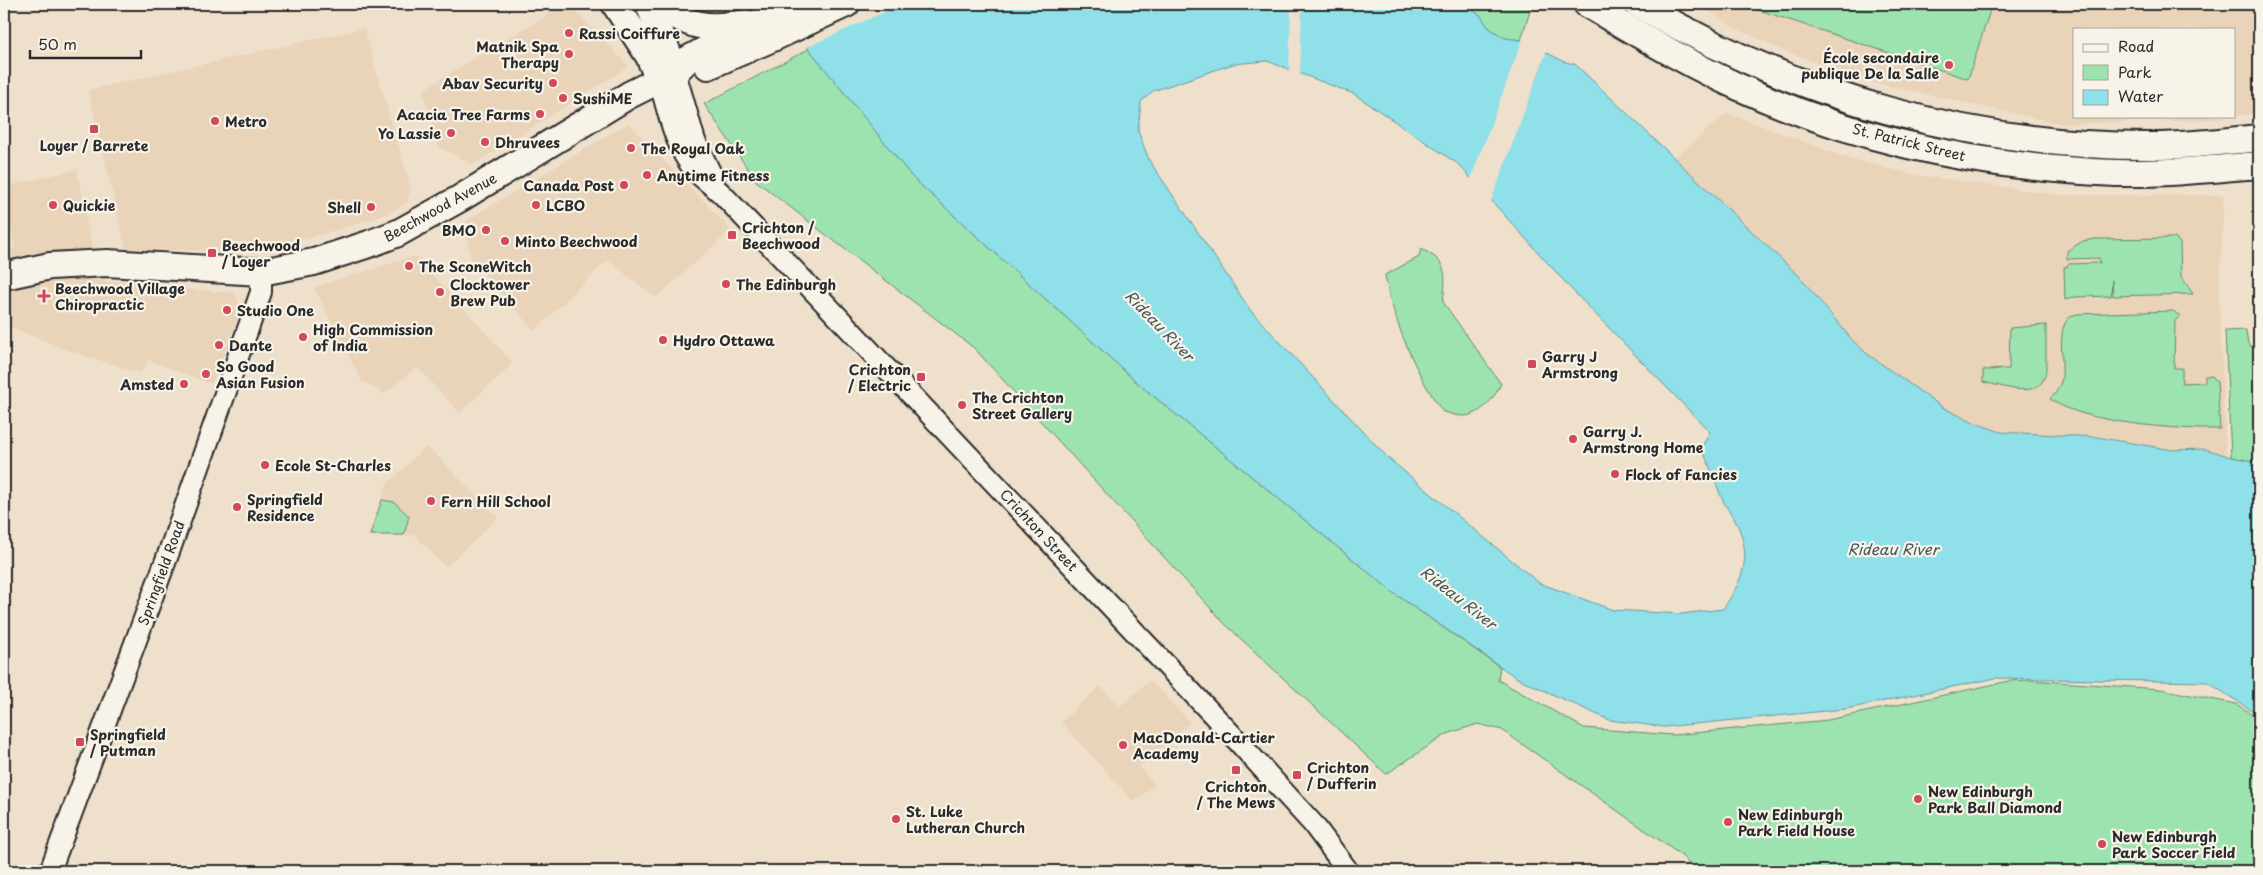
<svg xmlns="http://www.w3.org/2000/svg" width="2263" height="875" font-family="'Playpen Sans',sans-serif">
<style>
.built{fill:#e9d3b9;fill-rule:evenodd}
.green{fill:#9de3b0;stroke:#64876e}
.water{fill:#8fe0e8;stroke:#67989c;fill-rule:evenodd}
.pier{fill:#efe0cc}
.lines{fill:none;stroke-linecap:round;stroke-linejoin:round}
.minor-casing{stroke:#2b2b2b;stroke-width:24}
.major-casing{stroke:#2b2b2b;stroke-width:30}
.minor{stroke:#f7f3e8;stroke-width:20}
.major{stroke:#f7f3e8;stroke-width:26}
.poi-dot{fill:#d1495b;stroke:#f7f3e8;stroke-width:2}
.labels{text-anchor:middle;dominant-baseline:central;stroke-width:4.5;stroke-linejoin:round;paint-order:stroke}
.poi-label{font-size:14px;font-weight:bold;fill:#2b2b2b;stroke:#f7f3e8;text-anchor:start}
.street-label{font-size:14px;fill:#2b2b2b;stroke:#f7f3e8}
.water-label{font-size:15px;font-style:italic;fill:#44585a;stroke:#f7f3e8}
</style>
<rect width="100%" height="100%" fill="#efe0cc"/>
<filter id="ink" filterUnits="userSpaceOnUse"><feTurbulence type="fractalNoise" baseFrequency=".02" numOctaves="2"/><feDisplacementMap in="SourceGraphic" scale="10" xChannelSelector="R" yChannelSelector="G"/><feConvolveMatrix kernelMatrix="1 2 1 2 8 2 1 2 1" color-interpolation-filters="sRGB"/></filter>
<g filter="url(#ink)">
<!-- built -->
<g class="built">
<path d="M565,4H568L629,66L473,165L438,146L423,90Z"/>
<path d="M1700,4H2259V113L2206,120L2061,124L1866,81L1780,49L1731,26ZM2074,29H2234V116H2074Z"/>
<path d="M364,28L411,190L407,203L382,216L306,239L232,251L126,249L88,90Z"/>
<path d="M1727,113L1853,160L1915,175L2059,195H2224L2219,301L2226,456L2206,449L2173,450L2096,437L2001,432L1972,422L1942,407L1866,353L1853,341L1811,288L1674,158Z"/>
<path d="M628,123L731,230L656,298L608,260L534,331L470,258L466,221Z"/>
<path d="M77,169L98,281L149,283L169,288L235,293L242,308L211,384L149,360L140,373L70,351L11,327L6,340L4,339V250L15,247L4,199V187Z"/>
<path d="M416,256L513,363L460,413L417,367L384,394L361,380L314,287Z"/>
<path d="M427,446L498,518L446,567L414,535L368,536L387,484Z"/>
<path d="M1150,680L1190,722L1139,767L1155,785L1134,802L1061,722L1100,686L1119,707Z"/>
</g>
<!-- green -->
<g class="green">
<path d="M1462,4H1527L1530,11L1521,40L1505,38L1489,28L1480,15Z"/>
<path d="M1758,4H1992L1968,79L1756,9Z"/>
<path d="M809,49L913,178L1140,385L1395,594L1500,667L1498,680L1584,728L1673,735L1828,720L2009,681L2029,680L2160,689L2236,704L2259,718V871H1695L1682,856L1502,730L1478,724L1447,734L1386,774L1224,623L974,348L756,181L704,104Z"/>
<path d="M2175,238L2180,243L2181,276L2193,294L2113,296L2112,280L2111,296L2075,297L2065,300L2064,267H2067L2068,264L2100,263L2099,258L2067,259V251L2083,241L2094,239Z"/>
<path d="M1421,249C1449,262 1446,274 1443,302L1501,384C1494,398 1481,416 1463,416C1456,416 1449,413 1443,412C1417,377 1392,318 1385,275L1419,257Z"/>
<path d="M2173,311L2180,316L2175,321L2174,368H2182V383L2205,382V376H2212L2217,382L2220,429C2179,430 2082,423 2050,399C2055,394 2059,389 2061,382C2066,363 2052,319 2077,314Z"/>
<path d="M2046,325V371C2042,402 2003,386 1983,382V370L2009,369L2010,328Z"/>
<path d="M2246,330L2248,344L2259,352V462L2231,457L2225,331Z"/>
<path d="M382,500L394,502L409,516L404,535H370Z"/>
</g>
<!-- water -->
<path class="water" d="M769,4H1462L1480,15L1489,28L1505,38L1521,40L1565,62L1575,64L1801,278L1853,341L1866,353L1942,407L1972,422L2001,432L2096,437L2173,450L2206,449L2231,457L2259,462V715L2207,682L1996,678L1846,709L1664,727L1609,720L1517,678L1395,594L1140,385L913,178L809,49ZM1267,61L1354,94L1458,164L1573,291L1710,432L1701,448C1709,463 1714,478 1720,494C1724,505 1732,514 1737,524C1753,558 1742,581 1723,609L1681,614L1613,610L1539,583L1388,458L1251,311L1149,160L1138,131L1141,102L1153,91L1233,64Z"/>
<!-- pier -->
<g class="pier">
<path d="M767,4H902L805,48Z"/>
<path d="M1291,4H1302L1300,76L1289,72Z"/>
<path d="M1523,38L1547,50L1490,204L1470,181Z"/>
</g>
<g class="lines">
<!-- minor casing -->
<g class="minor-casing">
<g id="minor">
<path d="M675,72L695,141L714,180"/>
<path d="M659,80C667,107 675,148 694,169C702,179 714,186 723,195L1233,736L1313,824L1348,871"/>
<path d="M50,871L169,552L261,292V272"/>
</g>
</g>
<!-- major casing -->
<g class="major-casing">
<g id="major">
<path d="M615,4L649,56L659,80"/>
<path d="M649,4L675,72"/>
<path d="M661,4C689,29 710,29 746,23"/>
<path d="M1587,4C1637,33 1686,63 1739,87C1857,141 1987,168 2116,173C2164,174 2212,169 2259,165"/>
<path d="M1638,4C1795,96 1971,147 2153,146C2189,146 2224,141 2259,138"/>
<path d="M708,66L775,37L846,4"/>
<path d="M4,276L50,266L107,263L261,272L314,262L369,244L398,233L459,199L629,95L675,72L687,60L744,29L798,4"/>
</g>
</g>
<!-- minor -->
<use href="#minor" class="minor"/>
<!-- major -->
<use href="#major" class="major"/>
</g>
</g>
<!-- markers -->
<g class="poi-dot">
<circle cx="569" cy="33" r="5"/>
<circle cx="569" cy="54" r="5"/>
<circle cx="1949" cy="65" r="5"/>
<circle cx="553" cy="83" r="5"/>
<circle cx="563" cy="98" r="5"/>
<circle cx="540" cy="114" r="5"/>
<circle cx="215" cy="121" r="5"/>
<rect x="89" y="124" width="10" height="10" rx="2.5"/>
<circle cx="451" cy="133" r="5"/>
<circle cx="485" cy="142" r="5"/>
<circle cx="631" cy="148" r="5"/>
<circle cx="647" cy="175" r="5"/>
<circle cx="624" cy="185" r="5"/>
<circle cx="53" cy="205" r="5"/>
<circle cx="536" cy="205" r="5"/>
<circle cx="371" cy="207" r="5"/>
<circle cx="486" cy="230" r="5"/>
<rect x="727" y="230" width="10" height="10" rx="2.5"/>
<circle cx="505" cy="241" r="5"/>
<rect x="207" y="248" width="10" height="10" rx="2.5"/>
<circle cx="409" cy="266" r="5"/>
<circle cx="726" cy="284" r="5"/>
<circle cx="440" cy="292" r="5"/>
<path d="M41.5 288.5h5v5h5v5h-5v5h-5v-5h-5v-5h5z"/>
<circle cx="227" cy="310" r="5"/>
<circle cx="303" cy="337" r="5"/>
<circle cx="663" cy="340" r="5"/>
<circle cx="219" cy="345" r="5"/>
<rect x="1527" y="359" width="10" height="10" rx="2.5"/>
<circle cx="206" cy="374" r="5"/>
<rect x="916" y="372" width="10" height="10" rx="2.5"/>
<circle cx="184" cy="384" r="5"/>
<circle cx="962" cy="405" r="5"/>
<circle cx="1573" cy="439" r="5"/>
<circle cx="265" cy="465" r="5"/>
<circle cx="1615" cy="474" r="5"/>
<circle cx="431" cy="501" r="5"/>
<circle cx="237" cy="507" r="5"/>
<rect x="75" y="737" width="10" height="10" rx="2.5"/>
<circle cx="1123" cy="745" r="5"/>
<rect x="1231" y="765" width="10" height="10" rx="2.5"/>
<rect x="1292" y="770" width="10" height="10" rx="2.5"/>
<circle cx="1918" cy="799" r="5"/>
<circle cx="896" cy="819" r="5"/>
<circle cx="1728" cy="822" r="5"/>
<circle cx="2102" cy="844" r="5"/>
</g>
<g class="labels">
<!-- poi labels -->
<g class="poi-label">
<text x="579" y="33">Rassi Coiffure</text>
<text x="559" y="46" text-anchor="end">Matnik Spa<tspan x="559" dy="16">Therapy</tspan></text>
<text x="1939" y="57" text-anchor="end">École secondaire<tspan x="1939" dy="16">publique De la Salle</tspan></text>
<text x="543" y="83" text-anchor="end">Abav Security</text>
<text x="573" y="98">SushiME</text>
<text x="530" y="114" text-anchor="end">Acacia Tree Farms</text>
<text x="225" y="121">Metro</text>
<text x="441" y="133" text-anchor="end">Yo Lassie</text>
<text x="495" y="142">Dhruvees</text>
<text x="94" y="145" text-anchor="middle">Loyer / Barrete</text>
<text x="641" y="148">The Royal Oak</text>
<text x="657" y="175">Anytime Fitness</text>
<text x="614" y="185" text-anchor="end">Canada Post</text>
<text x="63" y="205">Quickie</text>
<text x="546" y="205">LCBO</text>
<text x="361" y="207" text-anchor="end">Shell</text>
<text x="742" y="227">Crichton /<tspan x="742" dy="16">Beechwood</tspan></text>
<text x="476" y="230" text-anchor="end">BMO</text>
<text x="515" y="241">Minto Beechwood</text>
<text x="222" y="245">Beechwood<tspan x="222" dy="16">/ Loyer</tspan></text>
<text x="419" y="266">The SconeWitch</text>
<text x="450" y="284">Clocktower<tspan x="450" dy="16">Brew Pub</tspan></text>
<text x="736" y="284">The Edinburgh</text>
<text x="55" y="288">Beechwood Village<tspan x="55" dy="16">Chiropractic</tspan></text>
<text x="237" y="310">Studio One</text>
<text x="313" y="329">High Commission<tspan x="313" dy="16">of India</tspan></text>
<text x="673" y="340">Hydro Ottawa</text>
<text x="229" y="345">Dante</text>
<text x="1542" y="356">Garry J<tspan x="1542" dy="16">Armstrong</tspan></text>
<text x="216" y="366">So Good<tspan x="216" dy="16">Asian Fusion</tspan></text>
<text x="911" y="369" text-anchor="end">Crichton<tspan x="911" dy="16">/ Electric</tspan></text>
<text x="174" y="384" text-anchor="end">Amsted</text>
<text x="972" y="397">The Crichton<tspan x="972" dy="16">Street Gallery</tspan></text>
<text x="1583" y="431">Garry J.<tspan x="1583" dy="16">Armstrong Home</tspan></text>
<text x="275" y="465">Ecole St-Charles</text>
<text x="1625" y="474">Flock of Fancies</text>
<text x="247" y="499">Springfield<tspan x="247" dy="16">Residence</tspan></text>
<text x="441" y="501">Fern Hill School</text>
<text x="90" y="734">Springfield<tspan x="90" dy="16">/ Putman</tspan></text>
<text x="1133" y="737">MacDonald-Cartier<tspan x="1133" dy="16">Academy</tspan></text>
<text x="1307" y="767">Crichton<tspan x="1307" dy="16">/ Dufferin</tspan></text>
<text x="1236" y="786" text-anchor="middle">Crichton<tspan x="1236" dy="16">/ The Mews</tspan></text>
<text x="1928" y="791">New Edinburgh<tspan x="1928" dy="16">Park Ball Diamond</tspan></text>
<text x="906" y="811">St. Luke<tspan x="906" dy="16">Lutheran Church</tspan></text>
<text x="1738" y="814">New Edinburgh<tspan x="1738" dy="16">Park Field House</tspan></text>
<text x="2112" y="836">New Edinburgh<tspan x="2112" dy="16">Park Soccer Field</tspan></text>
</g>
<!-- street labels -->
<g class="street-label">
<text transform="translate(1909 142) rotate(14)">St. Patrick Street</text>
<text transform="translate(440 207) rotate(-29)">Beechwood Avenue</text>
<text transform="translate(1039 530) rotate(47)">Crichton Street</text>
<text transform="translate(161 573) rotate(-70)">Springfield Road</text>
</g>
<!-- water labels -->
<g class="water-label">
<text transform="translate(1160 325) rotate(46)">Rideau River</text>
<text x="1893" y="548">Rideau River</text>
<text transform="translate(1459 597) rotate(38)">Rideau River</text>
</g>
</g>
<!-- margin -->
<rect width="2263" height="875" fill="none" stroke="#f7f3e8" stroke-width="20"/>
<rect x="10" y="10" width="2243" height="855" fill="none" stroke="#2b2b2b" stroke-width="2" filter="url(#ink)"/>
<!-- legend -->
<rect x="2073" y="28" width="162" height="90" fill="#f7f3e8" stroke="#a5a39c"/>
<rect x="2083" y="44" width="25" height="8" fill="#f7f3e8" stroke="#a5a39c"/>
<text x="2118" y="52" font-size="15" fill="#2b2b2b">Road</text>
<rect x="2083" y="65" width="25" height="15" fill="#9de3b0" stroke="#a5a39c"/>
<text x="2118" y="78" font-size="15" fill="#2b2b2b">Park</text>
<rect x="2083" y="90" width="25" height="15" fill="#8fe0e8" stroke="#a5a39c"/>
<text x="2118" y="102" font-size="15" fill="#2b2b2b">Water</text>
<!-- scale -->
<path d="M30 50v8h111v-8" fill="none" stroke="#2b2b2b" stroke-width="2.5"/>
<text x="38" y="50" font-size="15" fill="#2b2b2b" stroke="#f7f3e8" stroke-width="4" paint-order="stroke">50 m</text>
</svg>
